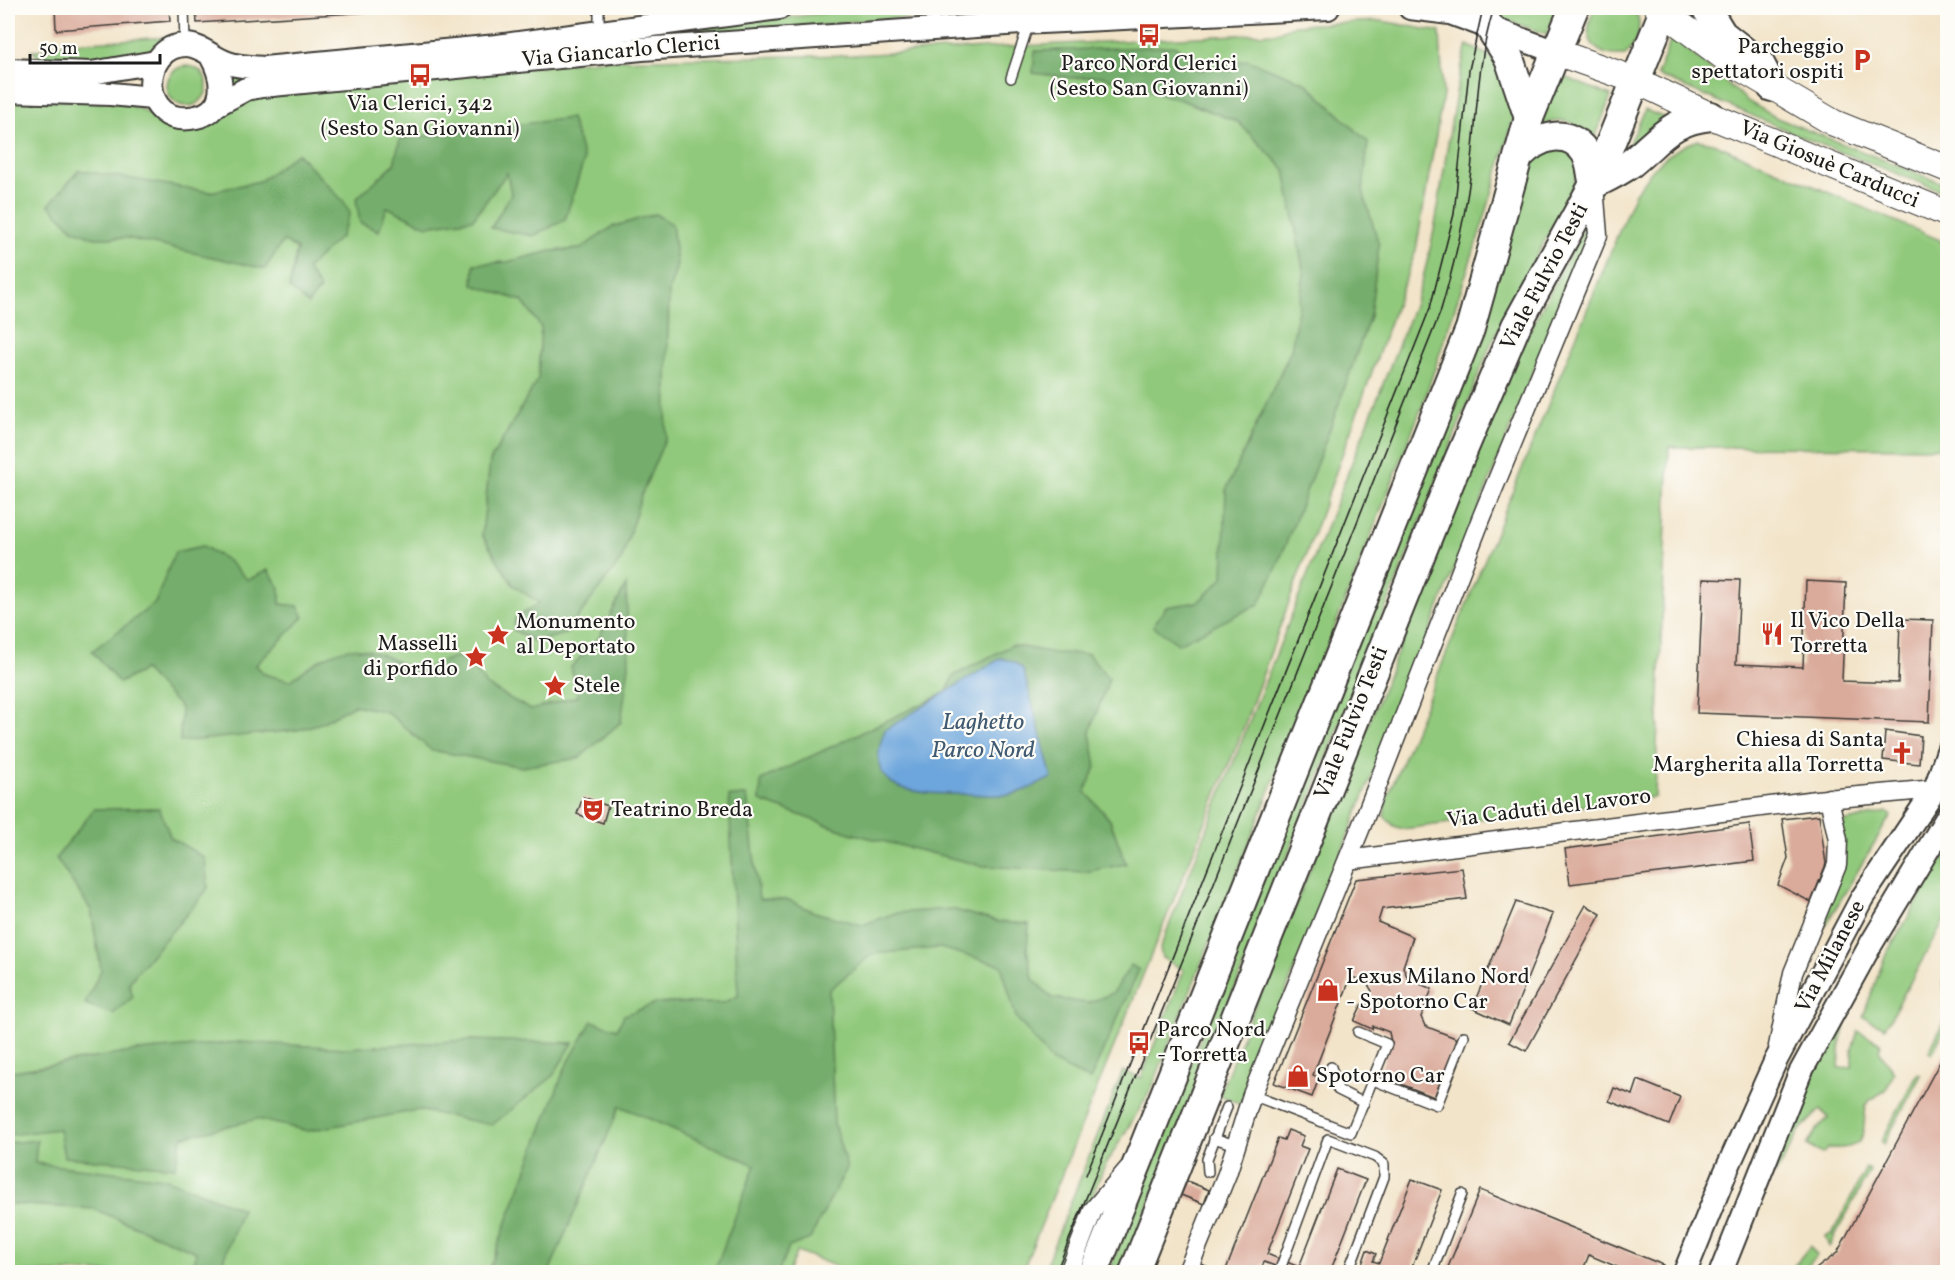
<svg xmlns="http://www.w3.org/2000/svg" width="1955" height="1280" font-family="Vollkorn,serif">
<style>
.green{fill:#91c97c;stroke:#56724c;stroke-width:1.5}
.forest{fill:#74ad6c;stroke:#486444;stroke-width:1.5}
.water{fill:#6da6dc;stroke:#44617c;stroke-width:1.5}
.building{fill:#daab9b}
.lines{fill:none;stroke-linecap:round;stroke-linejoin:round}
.service-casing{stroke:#3c3a36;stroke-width:12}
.minor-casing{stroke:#3c3a36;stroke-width:21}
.tertiary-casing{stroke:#3c3a36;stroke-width:26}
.secondary-casing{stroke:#3c3a36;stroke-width:28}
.primary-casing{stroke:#3c3a36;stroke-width:32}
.service{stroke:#fff;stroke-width:9}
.minor{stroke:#fff;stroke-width:18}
.tertiary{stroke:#fff;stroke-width:22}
.secondary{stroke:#fff;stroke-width:26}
.primary{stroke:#fff;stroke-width:28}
.tram{stroke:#1c1c1c;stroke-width:1.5}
.labels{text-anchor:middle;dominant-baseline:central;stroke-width:4.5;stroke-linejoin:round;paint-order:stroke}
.poi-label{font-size:22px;fill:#1c1c1c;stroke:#fdfcf7;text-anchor:start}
.street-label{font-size:22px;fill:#1c1c1c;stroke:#fdfcf7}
.water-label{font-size:24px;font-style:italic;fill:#405a72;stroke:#fdfcf7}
</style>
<rect width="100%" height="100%" fill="#fdfcf7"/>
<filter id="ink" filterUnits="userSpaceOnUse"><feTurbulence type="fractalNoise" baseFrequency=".0167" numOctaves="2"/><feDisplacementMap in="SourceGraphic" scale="12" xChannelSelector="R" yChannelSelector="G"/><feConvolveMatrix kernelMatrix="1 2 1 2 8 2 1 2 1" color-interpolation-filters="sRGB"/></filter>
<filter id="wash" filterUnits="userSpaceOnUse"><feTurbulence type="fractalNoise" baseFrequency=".008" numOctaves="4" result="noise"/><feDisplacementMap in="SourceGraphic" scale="24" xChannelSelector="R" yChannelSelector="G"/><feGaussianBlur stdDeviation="1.35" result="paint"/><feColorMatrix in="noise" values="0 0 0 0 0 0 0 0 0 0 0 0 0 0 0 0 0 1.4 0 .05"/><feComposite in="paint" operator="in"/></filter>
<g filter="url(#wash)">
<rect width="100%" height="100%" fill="#f2e4c9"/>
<!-- green -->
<g class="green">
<path d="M865,8H992L997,13L857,21L739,36L231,87L230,76L233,74L512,51Z"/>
<path d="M1470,8H1557L1547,34Z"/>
<path d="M1595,8H1624L1638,16C1641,32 1637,45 1625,55C1592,58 1580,36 1595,8Z"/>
<path d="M1382,21L1440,32L1443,95L1416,250L1242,732L1022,1272H850L797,1251L788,1272H8V98L123,103L143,110L172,128L188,130L210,126L233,103L262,93L598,60L852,55L1275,33L1295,25Z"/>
<path d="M169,37C143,74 83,64 44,62L31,50L56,49V44Z"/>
<path d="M1672,37L1749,102L1777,118L1947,185V193L1807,139L1657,75Z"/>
<path d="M1467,45L1492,57L1503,67L1517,107L1485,217L1423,404L1151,1090L1103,1169L1063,1272H1043L1123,1071L1141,1078L1184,970L1162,958L1160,948L1415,303C1444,219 1444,130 1467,45Z"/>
<circle cx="187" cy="86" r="20"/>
<path d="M1557,74L1611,96L1592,146C1578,120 1566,116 1538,126Z"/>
<path d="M1645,110L1665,118L1623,158Z"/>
<path d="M1698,140L1713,143L1940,240L1948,257L1947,448L1669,447L1655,797L1403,829L1394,826L1384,816L1386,801L1634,195C1653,167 1665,152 1698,140Z"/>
<path d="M1548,146L1573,154L1578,168L1573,186L1491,344L1122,1272H1109L1486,313L1531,163Z"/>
<path d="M1587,222L1592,224L1241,1104L1219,1095L1520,349Z"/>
<path d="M1887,812L1891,815L1812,948L1843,822Z"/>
<path d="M1947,852V915L1885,1028L1863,1017L1885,956Z"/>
<path d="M1947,969V1025L1932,1054L1929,1052L1945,1019L1944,982Z"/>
<path d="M1857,987L1841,1039L1839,1068L1852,1067V1049L1858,1031L1881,1043L1879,1051L1894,1072L1886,1090L1870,1100L1866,1106C1862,1138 1867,1150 1829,1148L1822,1154L1807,1145L1817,1129L1828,1118L1821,1109L1800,1130L1775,1175L1770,1173L1808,1081Z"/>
<path d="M1917,1074L1921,1075L1884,1144L1881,1142Z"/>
<path d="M1866,1168L1870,1170L1829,1247L1825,1236L1832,1234Z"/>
<path d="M1810,1246L1817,1255L1803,1272H1789Z"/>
</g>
<!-- forest -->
<g class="forest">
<path d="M1177,46L1199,70L1247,60L1305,82L1368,142L1363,191L1379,245L1370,316L1327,437L1277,567L1259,604L1178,644L1153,626L1166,607L1198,602L1223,578L1226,490L1291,350L1304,275L1285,170L1238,122L1181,100L1101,76L1071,78L1033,73L1035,51Z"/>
<path d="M571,118L584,160L565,220L533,236L491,228L511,194L507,173L473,219L427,226L387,207L379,231L360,223L356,199L394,164L400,139Z"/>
<path d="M297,153L344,202L350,213L341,236L307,269L320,289L308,304L289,288L297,249L283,241L265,269L127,238H95L73,229L49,205L79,170L210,192L260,181Z"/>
<path d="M655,214L672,224L677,265L669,291L666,437L641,496L622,559L565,634L535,642L514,630L515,619L539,603L513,585L482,535L490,461L538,379L541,327L522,301L473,285L474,264L507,262L551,251L580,249L612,227Z"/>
<path d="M203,546L227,560L248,580L268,570L280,588V604L298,606L304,617L256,665L264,674L290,681C347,637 359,641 421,674L434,664L458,656L475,668L486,685L531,710L578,696L571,667L598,639L626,585L629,665L621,722L579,758L522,767L431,750L387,712L354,705L321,723L298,730L180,742L181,708L144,670L119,683L92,651L155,603L175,552Z"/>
<path d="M1012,645L1054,653L1088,654L1109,679L1090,732L1096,767L1085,791L1110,820L1126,864L1085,872L983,866L850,833L760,801L761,780L947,692L953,676Z"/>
<path d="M729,796H747L759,899L789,900L814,912L862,925L895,913L951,909L999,922L1029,924L1027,949L1033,979L1052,998L1088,1003L1113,993L1131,965L1139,970L1090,1080L1052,1062L1016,1017L1001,965L940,948L872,954L829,990L834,1124L847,1168L810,1239L789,1247L778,1272H714L755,1165L620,1106L549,1272H488L565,1068L592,1021L617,1029L624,1015L657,1003H722L738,996Z"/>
<path d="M159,808L171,838L205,858L208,888C183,921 154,949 129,983L133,997L113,1014L85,1004L101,970L91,910L56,858L94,809Z"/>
<path d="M472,1040L573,1043L552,1077L492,1125L418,1110L308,1131L257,1119L182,1137L175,1167L64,1157L59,1129L8,1135V1072L137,1051L239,1042L345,1048Z"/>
<path d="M37,1140L35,1163L164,1178L242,1209L223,1260L238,1272H193L196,1252L94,1209L8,1204V1143Z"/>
</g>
<!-- water -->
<path class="water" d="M1001,658L1014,662L1023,669L1052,778C1040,783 1026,791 1013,794C998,797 981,794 966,794C921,794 858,795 885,730Z"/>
<g id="blocks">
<!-- building -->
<g class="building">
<path d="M55,8H169L170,21L56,30Z"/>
<path d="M196,8H398L399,10L197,23Z"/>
<path d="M1703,579L1740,580L1736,664L1803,667L1806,581L1846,583L1842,681L1898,683L1900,619L1933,620L1929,722L1697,713Z"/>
<path d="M1885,731L1921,736L1919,764L1883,760Z"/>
<path d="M583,797L608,806L603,823L577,814Z"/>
<path d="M1819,815L1826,864L1811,902L1778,885L1788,858L1782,819Z"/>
<path d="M1749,824L1754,861L1570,884L1565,849Z"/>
<path d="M1462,868L1467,899L1382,909L1378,922L1413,937L1403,967L1408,979L1432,989L1421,1017L1425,1026L1458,1039L1434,1097L1378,1075L1391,1042L1389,1032L1373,1026L1372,1029L1354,1021L1362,1004L1366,1005L1372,991L1366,981L1351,977L1313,1075L1319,1078L1312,1097L1274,1083L1356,879Z"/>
<path d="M1516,902L1553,914L1509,1025L1472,1008Z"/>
<path d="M1586,905L1601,914L1526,1051L1509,1042Z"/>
<path d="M1948,1047V1272H1812L1837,1253Z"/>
<path d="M1638,1080L1680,1097L1669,1125L1609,1101L1614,1088L1633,1095Z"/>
<path d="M1288,1130L1304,1136L1300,1146L1308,1149L1267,1254L1299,1267L1337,1169L1366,1180L1330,1272H1292L1264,1262L1260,1272H1225L1278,1138L1284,1140Z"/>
<path d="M1412,1179L1442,1190L1410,1272H1376L1370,1269L1366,1272L1360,1270L1367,1250L1376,1254L1373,1261L1379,1263Z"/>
<path d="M1187,1181L1209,1190L1204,1204L1181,1195Z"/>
<path d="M1480,1190L1663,1265L1660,1272H1629L1589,1255L1582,1272H1446Z"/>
</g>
</g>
</g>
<g filter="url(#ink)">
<use href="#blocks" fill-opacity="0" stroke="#3c3a36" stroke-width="1.5"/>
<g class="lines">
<!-- service casing -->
<g class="service-casing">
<g id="service">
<path d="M184,8L185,44"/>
<path d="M599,30V8"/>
<path d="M1011,78L1029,23"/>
<path d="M1331,1067L1338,1090L1364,1103"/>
<path d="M1373,1080L1437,1105L1464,1036"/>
<path d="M1252,1095L1351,1133L1387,1044L1358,1032"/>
<path d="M1214,1138L1235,1145"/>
<path d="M1208,1172L1207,1159L1227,1107"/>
<path d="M1190,1265L1207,1272"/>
<path d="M1279,1272L1328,1139L1375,1157L1384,1164V1177L1348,1272"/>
<path d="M1432,1272L1462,1194"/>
</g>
</g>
<!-- minor casing -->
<g class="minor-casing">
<g id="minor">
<path d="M997,8L1029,23L1051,8"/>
<path d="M1348,860L1816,800L1935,789"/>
<path d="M1778,1046L1793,973L1837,865L1838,840L1829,798"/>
<path d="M1069,1272L1093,1210L1128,1169"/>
<path d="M1187,1272L1227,1174L1252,1095L1363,822L1481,519L1598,235L1594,186"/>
</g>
</g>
<!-- tertiary casing -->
<g class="tertiary-casing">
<g id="tertiary">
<path d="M1410,8L1450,13L1556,52"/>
<path d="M211,56C224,79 228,110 196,117C138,130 138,45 186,45C201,45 214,59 228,63C239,67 253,67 264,68L497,46L779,8"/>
<path d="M8,70L91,73L156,62"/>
<path d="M8,91L111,94L152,98"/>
<path d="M218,104L246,89L262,86L642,49L1021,23L1328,8"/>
<path d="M1685,1272L1726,1171L1775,1062L1862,898L1935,789L1948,751"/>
<path d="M1721,1272L1800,1073L1871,944L1948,816"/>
</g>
</g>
<!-- secondary casing -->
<g class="secondary-casing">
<g id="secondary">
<path d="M1658,8L1732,63L1834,123L1948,169"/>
<path d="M1556,52L1635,80L1711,116L1948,214"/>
</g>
</g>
<!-- primary casing -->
<g class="primary-casing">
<g id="primary">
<path d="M1706,8L1722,34L1760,64L1772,87"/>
<path d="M1489,26L1509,58L1529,118"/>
<path d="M1520,155C1538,137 1567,126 1585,152C1591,161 1591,175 1594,184"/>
<path d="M1594,184C1606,178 1619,172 1630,164C1660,140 1670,120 1711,116"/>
<path d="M1094,1272L1470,329L1529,118L1574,8"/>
<path d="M1134,1272L1452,476L1516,326L1594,184L1665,8"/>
</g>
</g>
<!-- service -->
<use href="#service" class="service"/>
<!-- minor -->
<use href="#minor" class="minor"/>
<!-- tertiary -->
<use href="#tertiary" class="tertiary"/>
<!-- secondary -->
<use href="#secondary" class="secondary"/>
<!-- primary -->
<use href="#primary" class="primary"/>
<!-- tram -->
<g class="tram">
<path d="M1086,1175L1430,308L1454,214L1469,70L1483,8"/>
<path d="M1056,1272L1208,898L1440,313C1454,266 1465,219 1471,170C1477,115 1477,61 1494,8"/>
</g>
</g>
</g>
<!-- icons -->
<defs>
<g id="bus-bare" transform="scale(1.8)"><path d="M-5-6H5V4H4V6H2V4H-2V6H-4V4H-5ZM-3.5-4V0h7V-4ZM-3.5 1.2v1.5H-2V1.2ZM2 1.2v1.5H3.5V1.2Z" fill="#c8321e" stroke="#fdfcf7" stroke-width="2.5" paint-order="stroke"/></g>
<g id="parking-bare" transform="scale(1.8)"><path d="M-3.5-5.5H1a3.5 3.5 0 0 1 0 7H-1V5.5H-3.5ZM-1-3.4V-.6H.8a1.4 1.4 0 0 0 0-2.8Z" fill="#c8321e" stroke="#fdfcf7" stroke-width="2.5" paint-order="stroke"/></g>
<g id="restaurant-bare" transform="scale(1.8)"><path d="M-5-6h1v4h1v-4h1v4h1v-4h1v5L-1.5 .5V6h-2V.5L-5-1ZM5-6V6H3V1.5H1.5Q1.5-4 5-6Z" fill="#c8321e" stroke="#fdfcf7" stroke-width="2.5" paint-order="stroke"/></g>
<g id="sight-bare" transform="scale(1.8)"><path d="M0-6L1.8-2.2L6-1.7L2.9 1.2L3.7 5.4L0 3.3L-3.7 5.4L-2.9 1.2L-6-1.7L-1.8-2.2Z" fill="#c8321e" stroke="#fdfcf7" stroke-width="2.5" paint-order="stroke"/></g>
<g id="church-bare" transform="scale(1.8)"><path d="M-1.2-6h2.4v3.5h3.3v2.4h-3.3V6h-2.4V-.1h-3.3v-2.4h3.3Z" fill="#c8321e" stroke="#fdfcf7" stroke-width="2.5" paint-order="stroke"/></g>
<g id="theatre-bare" transform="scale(1.8)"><path d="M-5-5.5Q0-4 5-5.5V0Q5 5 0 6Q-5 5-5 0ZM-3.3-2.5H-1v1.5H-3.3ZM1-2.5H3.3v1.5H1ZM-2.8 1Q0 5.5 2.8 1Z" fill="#c8321e" stroke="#fdfcf7" stroke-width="2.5" paint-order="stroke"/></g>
<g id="shop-bare" transform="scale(1.8)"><path d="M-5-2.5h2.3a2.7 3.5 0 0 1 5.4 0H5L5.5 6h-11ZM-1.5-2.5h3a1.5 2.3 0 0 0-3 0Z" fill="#c8321e" stroke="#fdfcf7" stroke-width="2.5" paint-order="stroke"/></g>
</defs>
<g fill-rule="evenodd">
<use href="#bus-bare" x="1149" y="35"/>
<use href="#parking-bare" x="1862" y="60"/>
<use href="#bus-bare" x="420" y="75"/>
<use href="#restaurant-bare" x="1772" y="634"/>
<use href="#sight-bare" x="498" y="635"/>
<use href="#sight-bare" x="476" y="657"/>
<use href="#sight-bare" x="555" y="686"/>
<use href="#church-bare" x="1902" y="753"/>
<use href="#theatre-bare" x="593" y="810"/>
<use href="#shop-bare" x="1328" y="990"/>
<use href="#bus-bare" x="1139" y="1043"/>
<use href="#shop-bare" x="1298" y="1076"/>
</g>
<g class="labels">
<!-- poi labels -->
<g class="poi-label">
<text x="1844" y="47" text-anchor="end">Parcheggio<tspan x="1844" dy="25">spettatori ospiti</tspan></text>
<text x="1149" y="64" text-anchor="middle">Parco Nord Clerici<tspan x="1149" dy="25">(Sesto San Giovanni)</tspan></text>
<text x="420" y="104" text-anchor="middle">Via Clerici, 342<tspan x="420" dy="25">(Sesto San Giovanni)</tspan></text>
<text x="1790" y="621">Il Vico Della<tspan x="1790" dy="25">Torretta</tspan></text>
<text x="516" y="622">Monumento<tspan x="516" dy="25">al Deportato</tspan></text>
<text x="458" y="644" text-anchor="end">Masselli<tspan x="458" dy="25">di porfido</tspan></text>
<text x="573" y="686">Stele</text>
<text x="1884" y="740" text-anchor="end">Chiesa di Santa<tspan x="1884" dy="25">Margherita alla Torretta</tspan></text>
<text x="611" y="810">Teatrino Breda</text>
<text x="1346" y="977">Lexus Milano Nord<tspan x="1346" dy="25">- Spotorno Car</tspan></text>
<text x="1157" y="1030">Parco Nord<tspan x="1157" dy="25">- Torretta</tspan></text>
<text x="1316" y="1076">Spotorno Car</text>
</g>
<!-- street labels -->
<g class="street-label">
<text transform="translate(621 52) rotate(-5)">Via Giancarlo Clerici</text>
<text transform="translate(1829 165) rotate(23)">Via Giosuè Carducci</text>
<text transform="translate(1545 277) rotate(-62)">Viale Fulvio Testi</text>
<text transform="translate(1352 723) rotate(-68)">Viale Fulvio Testi</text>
<text transform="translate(1549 809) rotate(-7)">Via Caduti del Lavoro</text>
<text transform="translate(1831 957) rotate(-62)">Via Milanese</text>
</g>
<!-- water labels -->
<g class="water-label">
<text x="983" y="723">Laghetto<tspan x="983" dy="28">Parco Nord</tspan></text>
</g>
</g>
<!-- margin -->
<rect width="1955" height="1280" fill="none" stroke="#fdfcf7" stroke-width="30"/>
<!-- scale -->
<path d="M30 54v9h130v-9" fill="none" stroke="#1c1c1c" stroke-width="3"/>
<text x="39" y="54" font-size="18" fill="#1c1c1c" stroke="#fdfcf7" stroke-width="4.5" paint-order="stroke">50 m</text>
</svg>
